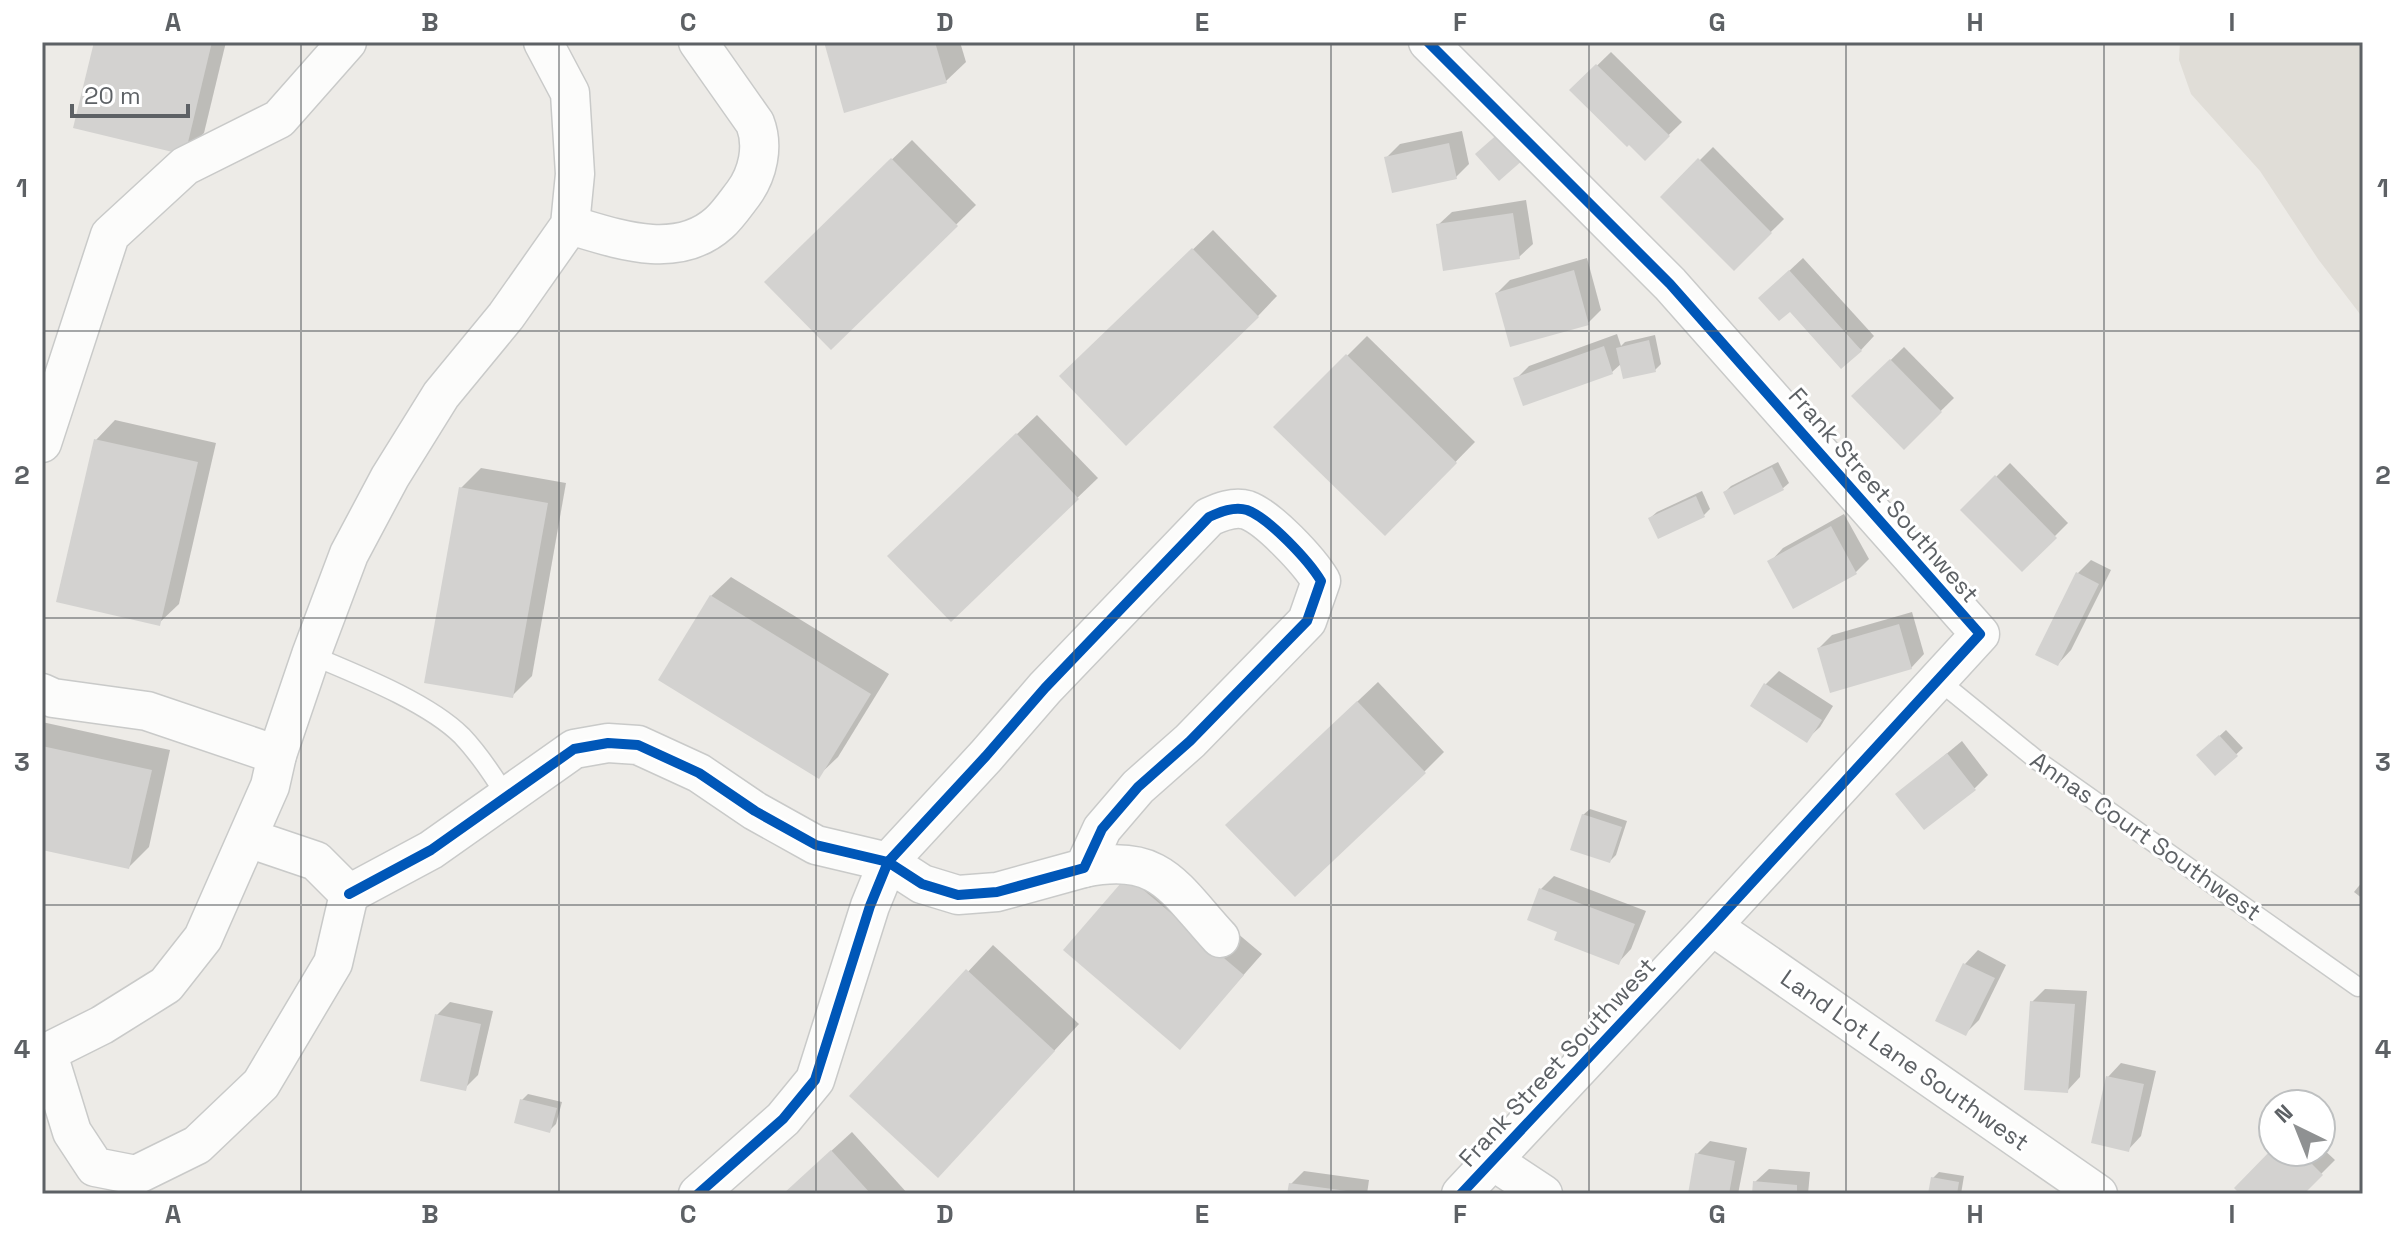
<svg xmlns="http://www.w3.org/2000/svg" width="2405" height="1236" font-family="'Space Grotesk',sans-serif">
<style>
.education{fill:#e0ddd7}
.shadow{fill:#0003}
.building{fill:#d3d2d0}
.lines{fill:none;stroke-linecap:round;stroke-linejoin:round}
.service-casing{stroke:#c9cac9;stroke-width:21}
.minor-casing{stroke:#c9cac9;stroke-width:41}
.service{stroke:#fcfcfb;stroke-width:18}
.minor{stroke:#fcfcfb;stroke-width:38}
.cycleway-casing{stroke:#fff;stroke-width:15}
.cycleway{stroke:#0057b8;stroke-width:10}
.grid{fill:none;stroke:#5d6165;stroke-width:2;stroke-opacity:0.55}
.labels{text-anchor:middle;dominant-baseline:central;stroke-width:6;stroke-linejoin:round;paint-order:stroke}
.street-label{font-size:24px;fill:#5d6165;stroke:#fff}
.neatline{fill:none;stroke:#5d6165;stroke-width:3}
.grid-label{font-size:26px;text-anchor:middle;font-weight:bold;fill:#5d6165}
</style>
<rect width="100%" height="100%" fill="#edebe7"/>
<!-- education -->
<path class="education" d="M2180,42H2363V318L2318,259L2260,171L2191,94L2179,60Z"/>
<!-- shadow -->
<g class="shadow">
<path d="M96,42H226L204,133L184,152Z"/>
<path d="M826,42H960L966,62L946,81Z"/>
<path d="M1611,52L1682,122L1645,158L1572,90Z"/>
<path d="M1462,131L1469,164L1456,177L1386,158L1400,144Z"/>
<path d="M912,140L976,205L831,348L766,282Z"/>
<path d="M1713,147L1784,219L1734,268L1663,197Z"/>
<path d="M1526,200L1533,244L1519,257L1438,225L1452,212Z"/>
<path d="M1213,230L1277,296L1258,316L1082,357Z"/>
<path d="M1587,258L1601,310L1588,323L1497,293L1510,280Z"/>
<path d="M1803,258L1874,336L1861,350L1774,285Z"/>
<path d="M1617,334L1621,346L1625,342L1655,335L1661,364L1655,370L1622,363L1612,372L1516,379L1529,366Z"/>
<path d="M1367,336L1475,442L1385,534L1276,427Z"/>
<path d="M1904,347L1954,398L1904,447L1854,396Z"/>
<path d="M1037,415L1098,478L951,619L910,536Z"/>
<path d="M115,420L216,443L179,604L159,623L96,440Z"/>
<path d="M1778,462L1789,483L1782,489L1725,492L1731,486Z"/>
<path d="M2010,463L2068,523L2022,569L1963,510Z"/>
<path d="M481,468L566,483L532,676L512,696L461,488Z"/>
<path d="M1702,491L1710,509L1704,515L1650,518L1657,512Z"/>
<path d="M1844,514L1869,559L1856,572L1794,607L1770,562L1783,548Z"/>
<path d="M2091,560L2111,570L2071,650L2058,664L2077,574Z"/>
<path d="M731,577L889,674L838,757L818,776L711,596Z"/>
<path d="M1912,612L1924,654L1911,668L1819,648L1832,635Z"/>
<path d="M1779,671L1833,706L1820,727L1806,740L1752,705L1766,684Z"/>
<path d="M1378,682L1444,752L1424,772L1248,805Z"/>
<path d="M42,722L170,750L149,847L129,867L42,848Z"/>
<path d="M2226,730L2243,748L2216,773L2199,755Z"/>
<path d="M1962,741L1988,775L1975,788L1898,794Z"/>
<path d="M1590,809L1627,821L1616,855L1610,861L1583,815Z"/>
<path d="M1148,858L1262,954L1180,1047L1066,950Z"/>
<path d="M1554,876L1646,911L1631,949L1618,963L1559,931L1541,889Z"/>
<path d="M2363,881V899L2354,892Z"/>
<path d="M993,945L1079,1024L963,1149L852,1096Z"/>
<path d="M1978,950L2006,965L1979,1020L1966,1033L1938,1020L1965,964Z"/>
<path d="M2045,989L2087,991L2080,1077L2067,1091L2032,1002Z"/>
<path d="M450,1002L493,1011L478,1075L465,1088L437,1015Z"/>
<path d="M2121,1063L2156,1071L2141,1136L2128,1150L2108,1077Z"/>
<path d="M528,1094L562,1102L556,1124L549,1131L522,1100Z"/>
<path d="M852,1132L908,1194H784Z"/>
<path d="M1710,1141L1747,1148L1738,1194H1690L1697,1154Z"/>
<path d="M2321,1147L2335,1160L2301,1194H2243L2273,1151L2321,1152Z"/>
<path d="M1769,1169L1810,1172L1808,1194H1754L1755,1182Z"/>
<path d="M1304,1171L1369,1180L1367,1194H1289L1291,1184Z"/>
<path d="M1939,1172L1964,1176L1961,1194H1930L1933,1178Z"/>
</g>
<!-- building -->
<g class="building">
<path d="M94,42H212L185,155L73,128Z"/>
<path d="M824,42H935L947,83L844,113Z"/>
<path d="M1596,64L1670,136L1645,161L1629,145L1627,147L1569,90Z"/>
<path d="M1500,132L1524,159L1499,181L1475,154Z"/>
<path d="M1449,143L1457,179L1392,193L1384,157Z"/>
<path d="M891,158L958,226L831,350L764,282Z"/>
<path d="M1698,158L1772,233L1734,271L1660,197Z"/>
<path d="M1513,213L1520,259L1443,271L1436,224Z"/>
<path d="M1192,248L1259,317L1126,446L1059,376Z"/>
<path d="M1574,270L1589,325L1510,347L1495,293Z"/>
<path d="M1789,270L1862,351L1841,369L1790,312L1779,321L1758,298Z"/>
<path d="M1649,340L1656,372L1623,379L1616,348Z"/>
<path d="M1604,346L1613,374L1523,406L1513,378Z"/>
<path d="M1346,354L1457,463L1385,536L1273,427Z"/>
<path d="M1890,359L1942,412L1904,450L1851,396Z"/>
<path d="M1016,433L1079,499L951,622L887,556Z"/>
<path d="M94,439L198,462L160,626L56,602Z"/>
<path d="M1772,467L1784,490L1734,515L1723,492Z"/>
<path d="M1995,475L2057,538L2022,572L1960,510Z"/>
<path d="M459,487L548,503L513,698L424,683Z"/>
<path d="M1696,496L1705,517L1658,539L1648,518Z"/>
<path d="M1831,526L1857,574L1793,609L1767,561Z"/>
<path d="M2076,572L2099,584L2058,666L2035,655Z"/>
<path d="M710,595L871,694L819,779L658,680Z"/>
<path d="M1899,624L1912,669L1830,693L1817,648Z"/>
<path d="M1764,683L1822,720L1807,743L1750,706Z"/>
<path d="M1357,701L1426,773L1295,897L1225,825Z"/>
<path d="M2219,735L2238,756L2215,776L2196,755Z"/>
<path d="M42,746L152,770L129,869L42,850Z"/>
<path d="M1947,753L1976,790L1924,830L1895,794Z"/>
<path d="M1582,814L1622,827L1610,863L1570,850Z"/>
<path d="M1127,876L1244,975L1180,1050L1063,950Z"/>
<path d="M1539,888L1635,924L1619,965L1554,940L1557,932L1527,920Z"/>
<path d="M1963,963L1995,978L1966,1036L1935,1021Z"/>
<path d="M966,969L1055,1051L938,1178L849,1096Z"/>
<path d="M2030,1001L2075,1004L2068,1093L2024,1090Z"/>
<path d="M435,1014L481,1024L466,1091L420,1081Z"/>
<path d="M2106,1076L2144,1084L2129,1152L2091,1143Z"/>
<path d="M520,1099L557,1108L550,1133L514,1123Z"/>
<path d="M2273,1148V1152H2300L2323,1175L2304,1194H2240L2234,1188Z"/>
<path d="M831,1150L871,1194H783Z"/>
<path d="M1695,1153L1735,1161L1729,1194H1688Z"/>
<path d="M1931,1177L1959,1182L1957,1194H1928Z"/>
<path d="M1753,1181L1797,1185V1194H1752Z"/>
<path d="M1289,1183L1354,1192V1194H1287Z"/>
</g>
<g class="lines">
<!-- service casing -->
<g class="service-casing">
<g id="service">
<path d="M311,655C356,674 428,702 462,736C479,754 493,775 506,796"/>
<path d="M1937,679L2038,761L2358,987"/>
</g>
</g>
<!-- minor casing -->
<g class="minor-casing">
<g id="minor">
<path d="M1428,42L1670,284L1980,634L1712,926L1461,1194"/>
<path d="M570,225C617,239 677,261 719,223C728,215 736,203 743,194C758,174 764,146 755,123L698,42"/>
<path d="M42,443L110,235L185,166L279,119L347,42"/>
<path d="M42,693L53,698L147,711L277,755"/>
<path d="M1084,868C1160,852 1174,888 1220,938"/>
<path d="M349,894L431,850L574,749L608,743L638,745L699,773L755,811L816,845L888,862L922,884L958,895L997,892L1084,868L1102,829L1138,787L1190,741L1307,621L1321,581C1309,561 1269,518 1247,510C1234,506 1220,512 1209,517L1045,688L986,756L888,862L870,906L815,1080L783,1119L698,1194"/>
<path d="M1712,926L2098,1194"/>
<path d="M48,1054L72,1132L95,1167L136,1175L197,1145L261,1084L333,963L349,894L316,861L248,838"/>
<path d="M42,1055L102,1025L166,985L203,938L270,786L277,755L311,655L349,554L390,477L441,395L506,316L570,225L575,174L570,93L543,42"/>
<path d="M1493,1161L1543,1194"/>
</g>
</g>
<!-- service -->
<use href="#service" class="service"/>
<!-- minor -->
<use href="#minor" class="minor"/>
<!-- cycleway casing -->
<g class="cycleway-casing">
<g id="cycleway">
<path d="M1428,42L1670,284L1980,634L1712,926L1461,1194"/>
<path d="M349,894L431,850L574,749L608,743L638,745L699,773L755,811L816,845L888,862L922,884L958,895L997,892L1084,868L1102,829L1138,787L1190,741L1307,621L1321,581C1309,561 1269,518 1247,510C1234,506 1220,512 1209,517L1045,688L986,756L888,862L870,906L815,1080L783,1119L698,1194"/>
</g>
</g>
<!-- cycleway -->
<use href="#cycleway" class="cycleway"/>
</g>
<!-- grid -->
<path class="grid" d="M301,42V1194M559,42V1194M816,42V1194M1074,42V1194M1331,42V1194M1589,42V1194M1846,42V1194M2104,42V1194M42,331H2363M42,618H2363M42,905H2363"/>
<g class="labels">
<!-- street labels -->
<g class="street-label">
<text transform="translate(1884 495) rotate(49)">Frank Street Southwest</text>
<text transform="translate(2146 836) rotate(35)">Annas Court Southwest</text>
<text transform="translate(1905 1060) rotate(35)">Land Lot Lane Southwest</text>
<text transform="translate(1557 1062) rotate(-47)">Frank Street Southwest</text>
</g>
</g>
<!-- border -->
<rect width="2405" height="1236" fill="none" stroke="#ffffff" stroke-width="88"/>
<!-- north arrow -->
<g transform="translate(2297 1128) rotate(317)"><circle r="38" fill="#ffffff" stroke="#bec0c1" stroke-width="2"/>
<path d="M0-6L14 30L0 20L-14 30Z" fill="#8f9192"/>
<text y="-12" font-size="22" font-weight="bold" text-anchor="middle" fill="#5d6165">N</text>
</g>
<!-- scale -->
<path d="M72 104v12h116v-12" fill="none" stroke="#5d6165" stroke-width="4"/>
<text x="84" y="104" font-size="24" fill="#5d6165" stroke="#ffffff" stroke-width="6" paint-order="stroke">20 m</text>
<rect x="44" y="44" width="2317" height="1148" class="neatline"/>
<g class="grid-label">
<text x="173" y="31">A</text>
<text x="430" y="31">B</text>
<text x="688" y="31">C</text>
<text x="945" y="31">D</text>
<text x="1202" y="31">E</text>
<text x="1460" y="31">F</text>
<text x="1717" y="31">G</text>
<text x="1975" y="31">H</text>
<text x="2232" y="31">I</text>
<text x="22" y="197">1</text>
<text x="2383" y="197">1</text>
<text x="22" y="484">2</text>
<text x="2383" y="484">2</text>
<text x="22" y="771">3</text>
<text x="2383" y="771">3</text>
<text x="22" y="1058">4</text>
<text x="2383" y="1058">4</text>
<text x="173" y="1223">A</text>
<text x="430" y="1223">B</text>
<text x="688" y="1223">C</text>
<text x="945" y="1223">D</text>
<text x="1202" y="1223">E</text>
<text x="1460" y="1223">F</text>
<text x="1717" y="1223">G</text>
<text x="1975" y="1223">H</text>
<text x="2232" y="1223">I</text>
</g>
</svg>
